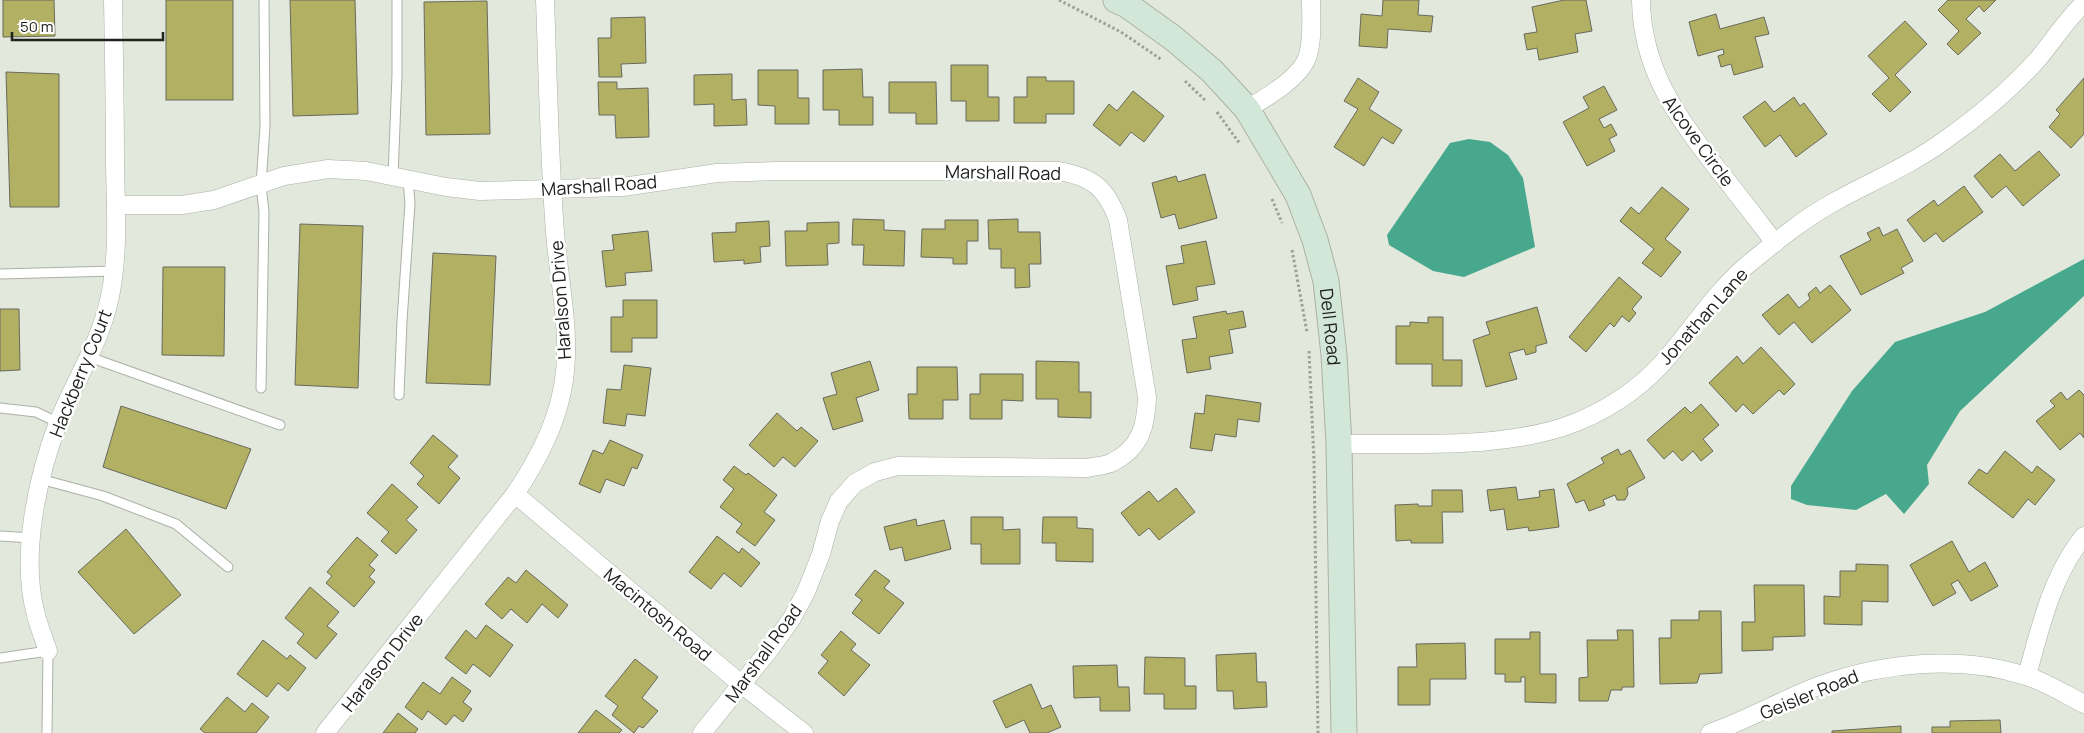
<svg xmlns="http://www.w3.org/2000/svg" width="2084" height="733" font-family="Manrope,sans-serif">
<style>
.water{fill:#47a88d}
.building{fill:#b2b163;stroke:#69695e}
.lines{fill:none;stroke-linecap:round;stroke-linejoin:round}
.lane-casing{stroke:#abb1a6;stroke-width:11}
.street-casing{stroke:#abb1a6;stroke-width:19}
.secondary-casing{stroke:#abb1a6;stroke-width:27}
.path{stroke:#9ca097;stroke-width:3;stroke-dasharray:2.5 2.5;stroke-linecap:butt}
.lane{stroke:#fff;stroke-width:9}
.street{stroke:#fff;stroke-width:18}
.secondary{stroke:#d3e7d8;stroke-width:25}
.labels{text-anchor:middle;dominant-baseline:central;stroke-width:5;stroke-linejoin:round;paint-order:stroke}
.street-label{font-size:18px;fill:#20221e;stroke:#fff}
</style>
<rect width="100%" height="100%" fill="#e2e8dc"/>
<!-- water -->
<g class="water">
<path d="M1469,139L1490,142L1508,155L1523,178L1535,247L1464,277L1433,271L1389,245L1387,235L1450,143Z"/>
<path d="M2084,259V296L1960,411L1927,465L1929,484L1904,514L1886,494L1856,510L1807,505L1791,499V486L1852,391L1895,342L1985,312Z"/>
</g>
<!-- building -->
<g class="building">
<path d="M3,0H54L55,36L3,37Z"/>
<rect x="166" y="0" width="67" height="100"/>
<path d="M290,0H355L358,114L293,116Z"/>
<path d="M1383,0H1419L1418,15L1433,16L1431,32L1388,29L1387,48L1359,46L1361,14L1382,16Z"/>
<path d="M1586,0L1592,31L1575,34L1578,52L1539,60L1537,48L1527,50L1524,34L1537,32L1532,7L1564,0Z"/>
<path d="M1948,0H1996L1984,12L1979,6L1966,19L1981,33L1958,55L1947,44L1959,31L1938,10Z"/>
<path d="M487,1L490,134L426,135L424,2Z"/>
<path d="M1716,14L1720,29L1764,17L1769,34L1755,37L1763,67L1734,75L1731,64L1721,67L1718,56L1724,54L1723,49L1698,56L1689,22Z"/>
<path d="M645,17L646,63L621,64L622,77H599L598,38H611V18Z"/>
<path d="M1905,21L1927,44L1895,75L1911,92L1890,112L1872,94L1889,78L1868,56Z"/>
<path d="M951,65H988V97H999V121H966V101H951Z"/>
<path d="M862,69L863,97H873V125H839V110H823V70Z"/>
<path d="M758,70H798V98H809V124H775V106L758,105Z"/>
<path d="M6,72L59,74V207H10Z"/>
<path d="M732,74V100L746,99L747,125L714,126V104L694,105V75Z"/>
<path d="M1027,77H1046V81H1074V114H1046V123H1014V97H1027Z"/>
<path d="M1358,78L1379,92L1369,109L1402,130L1393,144L1382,137L1364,166L1334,147L1358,109L1344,101Z"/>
<path d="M2084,78V134L2071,148L2049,127L2060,114L2056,110Z"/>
<path d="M598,82H617V89L648,88L649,137L616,138L615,115H599Z"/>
<path d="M889,82H936L937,124H916V113H889Z"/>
<path d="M1604,86L1617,110L1599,119L1604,128L1611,124L1617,135L1609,139L1615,151L1587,166L1563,122L1589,108L1583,97Z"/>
<path d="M1133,91L1164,116L1144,142L1131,132L1120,146L1093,125L1109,104L1117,111Z"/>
<path d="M1794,97L1800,106L1804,103L1827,134L1796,157L1780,135L1765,147L1743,117L1765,101L1774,112Z"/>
<path d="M2039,151L2060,175L2023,206L2006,186L1992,198L1974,176L2000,154L2015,171Z"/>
<path d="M1205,174L1217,218L1179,229L1175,214L1161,218L1152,183L1176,176L1178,182Z"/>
<path d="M1964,186L1983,212L1943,242L1936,233L1924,242L1907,220L1934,200L1938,206Z"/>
<path d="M1662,187L1689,209L1665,239L1681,252L1661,277L1642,263L1654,249L1620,221L1631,207L1639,214Z"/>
<path d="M853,219L884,220V230L905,231L904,266L863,265L864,245H852Z"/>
<path d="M1018,219V232H1040L1041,264H1029L1030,287L1015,288V268H1001V249H989L988,220Z"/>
<path d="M945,220H978V241H967V264H953V258L921,257L922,229H945Z"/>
<path d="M769,221L770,246L760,247L761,262L744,264V260L714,262L712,233L736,232V223Z"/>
<path d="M839,222V243L827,244L828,265L786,266L785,231H807V223Z"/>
<path d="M300,224L363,226L358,388L295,385Z"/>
<path d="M1879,227L1883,236L1897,229L1913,261L1901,268L1904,273L1861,295L1840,256L1871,240L1867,233Z"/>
<path d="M648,231L652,271L625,273L626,285L606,287L602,251L614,250L612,235Z"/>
<path d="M1206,241L1215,284L1196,287L1198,300L1173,305L1166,266L1184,263L1181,246Z"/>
<path d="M433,253L496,256L490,385L426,383Z"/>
<path d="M163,267H225L224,356L162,355Z"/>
<path d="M1619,277L1642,297L1632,309L1636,313L1629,322L1622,316L1614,327L1610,323L1586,352L1569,337Z"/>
<path d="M1830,285L1851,310L1812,343L1794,322L1779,335L1762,315L1788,294L1799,308L1810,299L1808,294L1816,287L1820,293Z"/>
<path d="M623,300H657V338H632V352H611V317H623Z"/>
<path d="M1537,307L1547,343L1536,346V352L1526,355L1524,349L1509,353L1517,379L1486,387L1473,340L1490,334L1486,322Z"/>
<path d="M0,309H19L20,370L0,371Z"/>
<path d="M1226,311L1227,314L1243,311L1246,327L1229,330L1233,353L1209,357L1211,369L1187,373L1182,340L1197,338L1193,317Z"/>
<path d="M1428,317H1443V360H1462V386H1432V364H1396V326H1410V322L1428,323Z"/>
<path d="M1761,347L1795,384L1784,395L1779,390L1753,414L1743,404L1736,412L1709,383L1737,356L1743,364Z"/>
<path d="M870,361L879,390L856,398L863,421L833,430L823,398L837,394L831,373Z"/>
<path d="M1036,361L1079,362V392H1091V418L1058,417V399H1036Z"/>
<path d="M624,365L651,368L645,416L627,414L625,426L603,423L607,389L621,390Z"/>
<path d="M917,367H957L958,400H943V419H909L908,394H917Z"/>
<path d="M980,374H1023V401L1002,400V419H970V394H980Z"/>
<path d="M2079,390L2084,395V438L2080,433L2060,450L2036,421L2055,406L2050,401L2061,392L2067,400Z"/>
<path d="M1206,395L1261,403L1259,422L1238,419L1236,437L1215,434L1212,451L1190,448L1195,413L1204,414Z"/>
<path d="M1701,404L1719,425L1703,439L1713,451L1701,461L1693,451L1682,461L1673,451L1664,459L1647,440L1685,407L1691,413Z"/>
<path d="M121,406L251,449L226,509L103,467Z"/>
<path d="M777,413L797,431L801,427L818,441L795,467L783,457L774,467L749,445Z"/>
<path d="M433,435L458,456L448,467L460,478L439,504L417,484L424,476L410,463Z"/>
<path d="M610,440L643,455L637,469L632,467L624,486L606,479L600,493L579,484L593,450L603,454Z"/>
<path d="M1618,449L1621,455L1630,450L1645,478L1627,488L1628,494L1625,500H1617L1615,495L1603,500L1605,505L1589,511L1584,500L1576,503L1567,484L1604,463L1601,458Z"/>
<path d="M2005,451L2032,473L2037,466L2055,480L2035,505L2028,499L2013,518L1968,483L1979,469L1987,474Z"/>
<path d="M734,466L746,475L748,473L777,495L764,512L775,520L755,546L736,532L742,524L720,507L734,489L723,480Z"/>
<path d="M392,484L418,507L406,520L417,530L396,554L381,541L389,532L367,513Z"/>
<path d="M1516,487L1518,500L1540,497L1539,491L1554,489L1559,527L1529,531L1528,527L1507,530L1504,509L1490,511L1487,490Z"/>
<path d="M1176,488L1195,512L1159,540L1149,528L1139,536L1121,513L1149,491L1158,502Z"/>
<path d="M1432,490H1462L1463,512H1442L1443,543H1411V540L1396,541L1395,505L1418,504V506H1432Z"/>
<path d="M971,517H1003V530L1020,529V564H981V544H971Z"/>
<path d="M1043,517H1077V528L1093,529V562L1056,561V543H1042Z"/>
<path d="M916,519L917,526L944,520L951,549L905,561L902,547L890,550L884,527Z"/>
<path d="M126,529L181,595L134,634L78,572Z"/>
<path d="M717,536L739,553L742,548L760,563L741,587L724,573L711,589L689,572Z"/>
<path d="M357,537L378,555L369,565L375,570L369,577L375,582L354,607L326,583L332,576L327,572Z"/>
<path d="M1952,541L1969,572L1985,562L1998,586L1971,601L1958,580L1951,584L1956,593L1933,606L1910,565Z"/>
<path d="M1856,564L1888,565V602L1862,601V625L1824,624V596L1840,597V571H1856Z"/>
<path d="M526,570L568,605L558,618L542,604L527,623L511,609L502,619L485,604L508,577L516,583Z"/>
<path d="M875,570L890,581L884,588L904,603L879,634L852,613L862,600L855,595Z"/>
<path d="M1754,585H1804L1805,636L1773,637V650L1742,651V622H1755Z"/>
<path d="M310,587L339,612L327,626L337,634L316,659L297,643L304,634L285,618Z"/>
<path d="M1699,611H1721L1722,673L1700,674L1697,683L1660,684L1659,638H1671V620H1699Z"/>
<path d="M486,625L513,645L490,677L473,664L466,674L445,658L466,630L476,639Z"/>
<path d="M1617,630H1633L1634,687H1622V690H1611L1608,701H1579V678L1588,677L1587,640H1618Z"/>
<path d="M841,631L856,644L851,650L870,665L844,696L818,673L828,661L821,655Z"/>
<path d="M1530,632H1540V674H1556V703L1525,702V677H1521V682H1505V674H1495V639H1530Z"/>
<path d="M263,640L287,659L290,655L306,668L288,691L278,683L267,697L237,674Z"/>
<path d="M1465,643L1466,679H1430V705H1398V667H1417L1416,644Z"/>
<path d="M1256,653L1257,682H1266L1267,707L1234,709L1233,691H1217L1216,655Z"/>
<path d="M1145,657L1185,658V686H1196V709H1164V694H1144Z"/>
<path d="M635,659L658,677L642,698L658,711L643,728L639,726L634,733L612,715L618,706L605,696Z"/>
<path d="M1117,665L1118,687H1129L1130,711H1100V697L1074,698L1073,666Z"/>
<path d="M452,677L471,691L463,702L472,709L463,722L454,715L446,725L428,711L422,720L405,707L423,682L440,694Z"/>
<path d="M1031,684L1042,709L1051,705L1061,727L1047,733H1030L1024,720L1006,728L993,701Z"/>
<path d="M227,697L245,712L252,703L269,717L256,733H205L200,729Z"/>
<path d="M596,710L622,730L619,733H578Z"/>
<path d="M398,713L418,729L415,733H383Z"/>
<path d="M2000,720L2001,733H1932V727H1950V721Z"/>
<path d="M1901,726V733H1832V731Z"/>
</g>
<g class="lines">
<!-- lane casing -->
<g class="lane-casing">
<g id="lane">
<path d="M393,176L397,75V0"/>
<path d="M0,274L114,271"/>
<path d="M89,357L280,425"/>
<path d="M261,388L264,212L261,185L265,126L264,0"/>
<path d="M399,395L402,321L410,203L408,180"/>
<path d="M0,408L36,412L59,423"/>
<path d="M40,479L103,496L176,524L228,567"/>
<path d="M0,536L32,538"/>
<path d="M0,658L48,651L47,733"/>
</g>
</g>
<!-- street casing -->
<g class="street-casing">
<g id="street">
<path d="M1641,0C1642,69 1676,115 1716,167C1736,192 1755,217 1775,243"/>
<path d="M1247,109C1266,98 1302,77 1308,55C1313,37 1311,18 1311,0"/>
<path d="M116,205H182L214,200L284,176L328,169L366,171L446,187L480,191L623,187L717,173L778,171H1059C1092,177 1106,187 1118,220L1147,397C1146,426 1141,447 1113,462C1106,466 1095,466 1087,468L898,466L875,472L855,483L839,501L830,521L821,554L806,592L792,618L770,649L702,733"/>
<path d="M1339,444C1414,443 1507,450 1577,422C1613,407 1647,383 1672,352C1696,323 1717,291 1746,266C1774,243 1803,219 1834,202C1872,181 1911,165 1945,140C1979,116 2010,90 2038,59C2053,41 2067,19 2084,3"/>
<path d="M515,494L741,684L804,733"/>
<path d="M48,651C44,639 39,627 36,615C20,557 37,478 58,423C74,382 99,345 109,301C119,257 116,211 115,166C115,111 114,55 113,0"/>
<path d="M2027,676C2040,628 2052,575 2084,536"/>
<path d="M325,733L515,494C536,463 555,427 562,391C573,340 559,283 555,232C549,155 548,77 545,0"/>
<path d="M1710,733C1748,720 1783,699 1821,685C1885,662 1961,655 2026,676C2046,682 2065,694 2084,704"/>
</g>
</g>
<!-- secondary casing -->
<g class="secondary-casing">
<g id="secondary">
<path id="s1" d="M1116,0L1127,5L1173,38L1212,71L1247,109L1298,195L1315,240L1326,281L1334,355L1339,444L1344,733"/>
</g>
</g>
<!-- path -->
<g class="path">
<path d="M1059,0L1121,32L1162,60"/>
<path d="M1185,81L1206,101"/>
<path d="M1217,112L1240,144"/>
<path d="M1272,199L1282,223"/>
<path d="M1292,250L1307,332"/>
<path d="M1309,351L1314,461L1318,733"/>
</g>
<!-- lane -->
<use href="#lane" class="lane"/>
<!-- street -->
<use href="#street" class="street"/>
<!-- secondary -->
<use href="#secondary" class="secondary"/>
</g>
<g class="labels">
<!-- street labels -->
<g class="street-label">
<text transform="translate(1699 141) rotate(54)">Alcove Circle</text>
<text transform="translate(1003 172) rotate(1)">Marshall Road</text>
<text transform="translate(599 185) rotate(-4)">Marshall Road</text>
<text transform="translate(560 300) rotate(-94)">Haralson Drive</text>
<text transform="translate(1703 316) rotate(-48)">Jonathan Lane</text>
<text stroke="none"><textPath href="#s1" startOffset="408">Dell Road</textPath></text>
<text transform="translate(80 373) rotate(-68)">Hackberry Court</text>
<text transform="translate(658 614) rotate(40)">Macintosh Road</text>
<text transform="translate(763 653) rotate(-54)">Marshall Road</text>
<text transform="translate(382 662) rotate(-52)">Haralson Drive</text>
<text transform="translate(1809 694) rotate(-22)">Geisler Road</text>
</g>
</g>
<!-- scale -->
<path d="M12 32v8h151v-8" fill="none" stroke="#20221e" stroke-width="2.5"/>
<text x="20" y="32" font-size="15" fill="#20221e" stroke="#ffffff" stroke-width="4" paint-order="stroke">50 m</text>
</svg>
